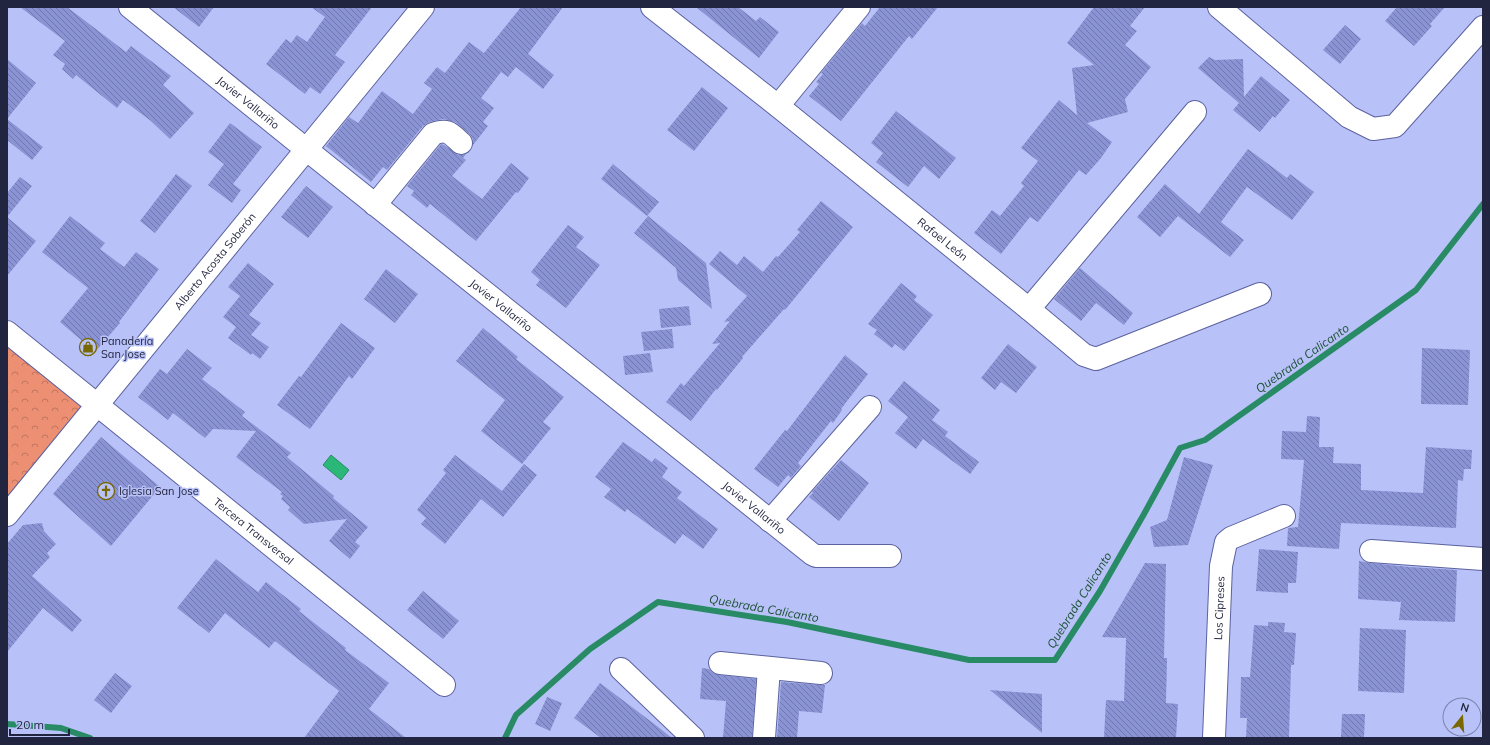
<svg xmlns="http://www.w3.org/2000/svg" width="1490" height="745" font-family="Mulish,sans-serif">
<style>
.park{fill:url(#park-crowns)}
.water{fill:#2bb777;stroke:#288b66}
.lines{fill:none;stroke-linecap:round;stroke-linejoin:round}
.stream{stroke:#288b66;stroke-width:6}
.building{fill:url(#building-back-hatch)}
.minor-casing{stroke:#5b629f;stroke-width:24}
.minor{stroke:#fff;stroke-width:22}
.labels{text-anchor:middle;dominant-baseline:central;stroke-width:3;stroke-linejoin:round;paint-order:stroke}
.street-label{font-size:11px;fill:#22253f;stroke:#b9c2f8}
.poi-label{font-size:11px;fill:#22253f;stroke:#b9c2f8;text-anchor:start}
.water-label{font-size:12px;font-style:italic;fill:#1e5237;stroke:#b9c2f8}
</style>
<defs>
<pattern id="park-crowns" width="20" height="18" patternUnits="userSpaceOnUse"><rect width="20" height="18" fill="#ed8f72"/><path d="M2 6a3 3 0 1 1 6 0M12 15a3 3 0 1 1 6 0" fill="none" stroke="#c0755f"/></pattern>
<pattern id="building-back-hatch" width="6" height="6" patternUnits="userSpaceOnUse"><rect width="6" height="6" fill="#8a93d4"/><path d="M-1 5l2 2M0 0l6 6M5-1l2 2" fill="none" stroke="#7078ad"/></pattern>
</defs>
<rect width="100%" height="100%" fill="#b9c2f8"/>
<!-- park -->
<path class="park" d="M7,332L98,406L7,515Z"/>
<!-- water -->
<path class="water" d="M331,455L349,470L341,480L323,465Z"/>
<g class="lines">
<!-- stream -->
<g class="stream">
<path d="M7,724L61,728L90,738"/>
<path d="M505,738L516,715L590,649L658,602L787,622L969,660H1055L1100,591L1144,514L1180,448L1205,440L1416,290L1483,204"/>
</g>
</g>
<!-- building -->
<g class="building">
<path d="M20,7H67L126,52L131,46L171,76L163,85L194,113L170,139L151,121L123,100L117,108L76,75L73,79L62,69L65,64L53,55L65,41Z"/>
<path d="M173,7H214L199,27Z"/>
<path d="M311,7H372L335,55L345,62L320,94L310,87L305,94L266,64L286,39L291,43L297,35L307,42L325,17Z"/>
<path d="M521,7H563L528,54L554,75L543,89L516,67L508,77L501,72L481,98L494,108L483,122L488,126L473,145V139L470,134L455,122L443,119L429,122L423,126L387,170L383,167L371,182L326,146L349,117L358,123L382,91L413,114L432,89L424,83L437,67L445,73L469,42L484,53Z"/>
<path d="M696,7H738L756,21L760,17L779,32L759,58Z"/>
<path d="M880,7H938L912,39L909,36L841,121L809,96L819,84L816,82L823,74L821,73L862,23L865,26Z"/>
<path d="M1094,7H1145L1130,26L1137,31L1125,45L1151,67L1125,99L1128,112L1087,123L1112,142L1101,158L1086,175L1079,170L1038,222L1030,217L1001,254L974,233L992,210L1000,216L1024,186L1021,183L1038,161L1021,148L1059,100L1077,115L1072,68L1094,65L1067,43Z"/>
<path d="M1397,7H1445L1430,24L1432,26L1414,46L1385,21Z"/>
<path d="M1345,25L1361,39L1340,64L1323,50Z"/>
<path d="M1209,57L1215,60L1243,59L1244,97L1261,76L1290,100L1275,118L1273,116L1260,132L1233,110L1239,103L1198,68Z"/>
<path d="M7,59L36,83L7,119L43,147L32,160L7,140Z"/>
<path d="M702,87L728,108L694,151L667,130Z"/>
<path d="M896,111L956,158L939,179L924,166L908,187L876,162L883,153L871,143Z"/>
<path d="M230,123L262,147L233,184L241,190L232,203L208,185L224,164L208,152Z"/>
<path d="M441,144L444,145L458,155L466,154L463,158L466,160L452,176L482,199L511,163L529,178L518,193L516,192L476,241L430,204L427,208L411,195L414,191L407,186Z"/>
<path d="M1248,149L1287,178L1290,174L1314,192L1292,220L1247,187L1221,222L1244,240L1230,257L1178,216L1160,237L1137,217L1165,184L1199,214Z"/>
<path d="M613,164L659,202L647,216L601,179Z"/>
<path d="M176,174L192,186L155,233L140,221Z"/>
<path d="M20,177L32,186L7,217V193Z"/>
<path d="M306,186L333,207L308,238L281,217Z"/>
<path d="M821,201L853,227L785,310L784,309L742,357L743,358L717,390L716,389L691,421L666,402L681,383L684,386L720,343L712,344L730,321L724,322L747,296L709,264L720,251L737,265L744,256L763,272L776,256L778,257L800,232L797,230Z"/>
<path d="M70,216L105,243L100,249L124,267L136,252L159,269L119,322L120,323L95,352L60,322L88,288L42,252Z"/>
<path d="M648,216L706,263L712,309L678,280L676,268L634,233Z"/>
<path d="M7,217L36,241L7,276Z"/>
<path d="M568,225L584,237L576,247L600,265L566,308L536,285L540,280L531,272Z"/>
<path d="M248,263L274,284L249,315L261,323L251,335L269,347L260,359L252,353L251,355L228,338L236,327L223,317L240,296L228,287Z"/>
<path d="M1080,268L1133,313L1124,325L1096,303L1081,321L1054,299Z"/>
<path d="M386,269L418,294L395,323L364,299Z"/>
<path d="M901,283L917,296L914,300L933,315L904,351L895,344L892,348L874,334L877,330L868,324Z"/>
<path d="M689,306L691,325L661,328L659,309Z"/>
<path d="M341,323L375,348L352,379L349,376L310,429L277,405L299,376L301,377Z"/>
<path d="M483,328L518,357L516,359L564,397L543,422L551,428L522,464L481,431L505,400L456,361Z"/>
<path d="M672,329L674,348L644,351L641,332Z"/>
<path d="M1008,344L1037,367L1016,393L1001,382L995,390L981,378Z"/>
<path d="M1422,348L1470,350L1468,405L1421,404Z"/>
<path d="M187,349L212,368L202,379L245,412L242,416L291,453L287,457L334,496L333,498L368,527L355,542L360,546L350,559L329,541L347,519L304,524L288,510L290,507L281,499L283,496L280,494L282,492L236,457L256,431L213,429L205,438L173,413L168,420L138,397L160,369L167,374Z"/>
<path d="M650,353L653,372L625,375L623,356Z"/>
<path d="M845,355L868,374L841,409L842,410L833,423L831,421L798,463L801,466L791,478L788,475L778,487L754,469L785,430L787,431Z"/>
<path d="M904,381L940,410L932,420L948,432L945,436L979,462L970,474L923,439L916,449L895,433L908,417L888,401Z"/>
<path d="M1307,416L1320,417L1319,447H1334L1333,463L1361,464V490L1423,493L1426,447L1472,450L1471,469H1464L1463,481L1458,480L1456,528L1341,523L1339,549L1287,546L1288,528L1298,527L1304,460L1281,459L1282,431L1306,432Z"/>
<path d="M101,437L160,487L111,546L53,494Z"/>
<path d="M623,442L652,462L655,458L668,468L662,477L682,492L677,498L718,529L703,549L683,534L675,544L627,509L625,512L604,497L611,489L595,477Z"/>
<path d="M455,455L502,491L524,464L537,475L503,517L481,499L445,544L421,524L426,518L417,510L446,473L443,470Z"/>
<path d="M1184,457L1213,465L1188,545L1154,547L1150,527L1167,520Z"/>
<path d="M841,460L869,483L839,521L809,497L813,493L812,492Z"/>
<path d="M42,523L44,531L56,544L47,553L50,557L32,576L82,620L72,632L43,608L7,652V544L23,525Z"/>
<path d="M1259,549L1298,552L1296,583H1288V593L1256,591Z"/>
<path d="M216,559L258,592L266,582L301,609L299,611L346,648L345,650L389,683L369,709L406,738H304L339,691L275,641L269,648L225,613L209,633L177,608Z"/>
<path d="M1359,561L1370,563L1410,567L1457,570L1455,622L1399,620L1401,602L1358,599Z"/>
<path d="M1145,563L1166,564L1164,658H1167L1166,703L1178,704L1176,738L1104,737L1106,700L1124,701L1126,638L1102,637Z"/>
<path d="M423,591L459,621L443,639L407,610Z"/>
<path d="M1268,622L1285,623L1284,632L1296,633L1294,665H1291L1289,738H1246L1247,718H1240L1241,677H1250L1254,625L1268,626Z"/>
<path d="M1360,628L1406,630L1404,693L1358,691Z"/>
<path d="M702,668L709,669L713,673L719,675L756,679L752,738H723L726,701L700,699Z"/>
<path d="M115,673L132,686L111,713L94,700Z"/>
<path d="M781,682L820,685H825L822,713L799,711L797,738H777Z"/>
<path d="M600,683L653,723L672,738H601L574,718Z"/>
<path d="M990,690L1042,694V733Z"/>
<path d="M547,697L562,703L550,731L535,724Z"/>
<path d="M1342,714H1365L1364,738H1341Z"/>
</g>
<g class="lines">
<!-- minor casing -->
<g class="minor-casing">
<g id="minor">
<path id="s1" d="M130,7L307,150L812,554L816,556H890"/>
<path id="s2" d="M652,7L778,106L1029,309L1084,355L1096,359L1260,294"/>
<path d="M1219,7L1349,117L1373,129L1395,126L1483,27"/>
<path d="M778,106L859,7"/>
<path d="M375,205L433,134C448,128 451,134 461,143"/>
<path d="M1029,309L1195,112"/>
<path id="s3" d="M7,332L444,685"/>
<path id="s4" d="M7,515L423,7"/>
<path d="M770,521L870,407"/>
<path d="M1371,551L1483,559"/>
<path d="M720,663L821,673"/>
<path d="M621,669L693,738"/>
<path d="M764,738L769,668"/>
<path id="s5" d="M1214,738L1221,566L1226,542L1231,538L1284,516"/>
</g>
</g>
<!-- minor -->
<use href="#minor" class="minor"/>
</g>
<!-- icons -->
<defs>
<g id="shop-ring" transform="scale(0.9)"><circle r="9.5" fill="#b9c2f8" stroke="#796800" stroke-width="1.5"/><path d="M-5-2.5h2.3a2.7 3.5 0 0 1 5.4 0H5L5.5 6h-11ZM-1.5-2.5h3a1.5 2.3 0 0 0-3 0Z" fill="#796800"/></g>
<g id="church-ring" transform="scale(0.9)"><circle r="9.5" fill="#b9c2f8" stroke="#796800" stroke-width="1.5"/><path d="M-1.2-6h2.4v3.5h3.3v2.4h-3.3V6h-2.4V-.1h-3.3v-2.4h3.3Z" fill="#796800"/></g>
</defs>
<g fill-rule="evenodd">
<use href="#shop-ring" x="88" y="347"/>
<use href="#church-ring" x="106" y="491"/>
</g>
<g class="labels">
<!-- street labels -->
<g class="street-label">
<text stroke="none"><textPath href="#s1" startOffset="152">Javier Vallariño</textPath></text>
<text stroke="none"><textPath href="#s2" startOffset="372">Rafael León</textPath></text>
<text stroke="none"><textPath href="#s4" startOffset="328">Alberto Acosta Soberón</textPath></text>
<text stroke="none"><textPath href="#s1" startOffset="476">Javier Vallariño</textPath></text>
<text stroke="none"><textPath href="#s1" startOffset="800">Javier Vallariño</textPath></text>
<text stroke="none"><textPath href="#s3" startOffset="317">Tercera Transversal</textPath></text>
<text stroke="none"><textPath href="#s5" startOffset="130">Los Cipreses</textPath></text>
</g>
<!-- poi labels -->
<g class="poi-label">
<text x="101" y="341">Panadería<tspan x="101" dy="13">San Jose</tspan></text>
<text x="119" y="491">Iglesia San Jose</text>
</g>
<!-- water labels -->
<g class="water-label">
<text transform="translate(1302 358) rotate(-35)">Quebrada Calicanto</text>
<text transform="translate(1079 600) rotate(-58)">Quebrada Calicanto</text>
<text transform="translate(764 608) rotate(10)">Quebrada Calicanto</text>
</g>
</g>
<!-- border -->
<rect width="1490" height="745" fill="none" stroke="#22253f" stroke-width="16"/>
<!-- north arrow -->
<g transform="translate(1462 717) rotate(17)"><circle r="19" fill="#b9c2f8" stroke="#7d83ae"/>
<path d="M0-3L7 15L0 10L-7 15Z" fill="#796800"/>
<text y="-6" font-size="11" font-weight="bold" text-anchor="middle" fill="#22253f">N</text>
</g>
<!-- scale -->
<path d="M10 729v6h59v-6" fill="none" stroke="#22253f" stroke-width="2"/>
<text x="16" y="729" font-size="12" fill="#22253f" stroke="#b9c2f8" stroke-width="3" paint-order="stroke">20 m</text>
</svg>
